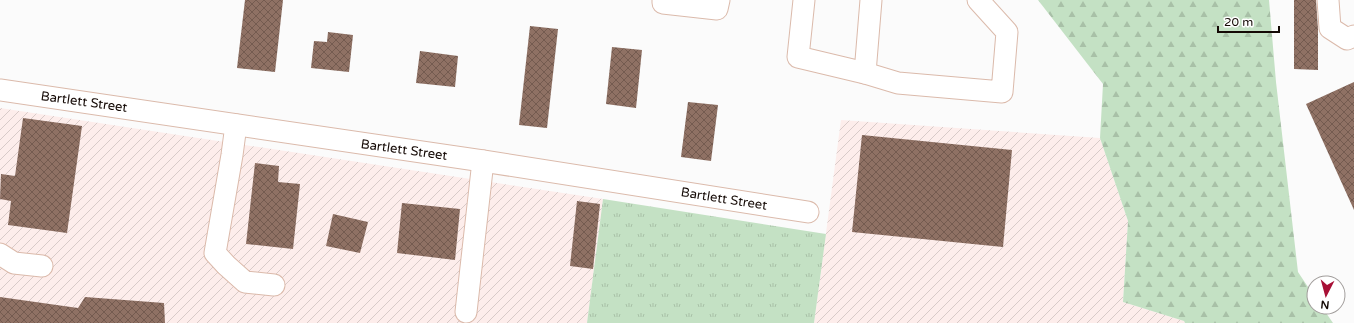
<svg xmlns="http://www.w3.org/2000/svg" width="1354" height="323" font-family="'Varela Round',sans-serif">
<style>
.industrial{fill:url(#industrial-furrows)}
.grass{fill:url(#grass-tufts)}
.forest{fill:url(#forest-firs)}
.building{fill:url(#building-cross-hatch)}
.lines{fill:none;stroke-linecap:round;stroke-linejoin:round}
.minor-casing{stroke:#dbbaab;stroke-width:23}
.minor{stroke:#fff;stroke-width:21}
.labels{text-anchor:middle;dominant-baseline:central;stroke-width:4;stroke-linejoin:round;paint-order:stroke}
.street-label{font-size:13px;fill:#140905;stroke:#fff}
</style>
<defs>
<pattern id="industrial-furrows" width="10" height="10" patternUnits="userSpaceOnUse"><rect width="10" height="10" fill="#fdedeb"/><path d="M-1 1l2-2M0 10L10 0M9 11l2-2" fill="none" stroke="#d8cac8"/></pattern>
<pattern id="grass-tufts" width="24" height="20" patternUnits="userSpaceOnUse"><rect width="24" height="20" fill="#c4e1c4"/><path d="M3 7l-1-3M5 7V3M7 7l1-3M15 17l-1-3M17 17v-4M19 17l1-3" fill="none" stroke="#a8c0a7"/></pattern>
<pattern id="forest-firs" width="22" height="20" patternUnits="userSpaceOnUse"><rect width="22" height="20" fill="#c4e1c4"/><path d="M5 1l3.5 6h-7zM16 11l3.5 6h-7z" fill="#a8c0a7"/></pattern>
<pattern id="building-cross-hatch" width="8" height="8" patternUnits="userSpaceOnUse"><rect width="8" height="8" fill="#8f7164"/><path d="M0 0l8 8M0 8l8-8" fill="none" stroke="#745b50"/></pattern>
</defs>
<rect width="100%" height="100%" fill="#fbfbfb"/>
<!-- industrial -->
<g class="industrial">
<path d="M0,108L603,199L587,323H0Z"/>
<path d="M841,120L1100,138L1128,221L1123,302L1184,321L1185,323H814Z"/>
</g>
<!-- grass -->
<path class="grass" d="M603,199L826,234L814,323H587Z"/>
<!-- forest -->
<path class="forest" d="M1038,0H1269L1276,82L1298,272L1314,296V307H1322L1333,323H1185L1184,321L1123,302L1128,221L1100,138L1103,84Z"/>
<!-- building -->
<g class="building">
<path d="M245,0H283L275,72L237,68Z"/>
<path d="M1294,0H1316L1318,29V70L1294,69Z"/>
<path d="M530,26L558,29L547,128L519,125Z"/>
<path d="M328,32L353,35L349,72L311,68L314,41L327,42Z"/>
<path d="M612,47L642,50L636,108L606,104Z"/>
<path d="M420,51L458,56L455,87L416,83Z"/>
<path d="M1354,82V210L1306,104Z"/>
<path d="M688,102L718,105L711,161L681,157Z"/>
<path d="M23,118L82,126L67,233L8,225L11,201L0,199L1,174L15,176Z"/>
<path d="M862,135L1012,150L1003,247L852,232Z"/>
<path d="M255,163L279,166L278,182L300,184L293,249L246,244Z"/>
<path d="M577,201L600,204L593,269L570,266Z"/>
<path d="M402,203L460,209L455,260L397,253Z"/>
<path d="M333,214L368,222L360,253L326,246Z"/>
<path d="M0,297L78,308L85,297L164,303L165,323H0Z"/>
</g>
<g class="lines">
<!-- minor casing -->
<g class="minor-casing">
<g id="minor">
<path d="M663,0V3L717,9L719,0"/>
<path d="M804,0L798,57L865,73L871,0"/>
<path d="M1328,0L1330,28L1347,39L1354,36"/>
<path d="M865,73L898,83L1002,92L1007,32L978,0"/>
<path d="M0,90L483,161L808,212"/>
<path d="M236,125L232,155L215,253L226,265L245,282L274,285"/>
<path d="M0,254L14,263L42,266"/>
<path d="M466,312L483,161"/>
</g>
</g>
<!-- minor -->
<use href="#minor" class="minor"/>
</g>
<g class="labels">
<!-- street labels -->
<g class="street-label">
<text transform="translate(84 102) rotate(8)">Bartlett Street</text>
<text transform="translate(404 150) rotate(8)">Bartlett Street</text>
<text transform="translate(724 199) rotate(9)">Bartlett Street</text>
</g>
</g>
<!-- north arrow -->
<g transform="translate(1326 295) rotate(186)"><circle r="19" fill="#ffffff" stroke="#a19d9b"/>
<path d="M0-3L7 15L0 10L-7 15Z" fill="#a81036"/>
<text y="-6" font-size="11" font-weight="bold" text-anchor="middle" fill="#140905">N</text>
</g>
<!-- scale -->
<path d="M1218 26v6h61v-6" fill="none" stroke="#140905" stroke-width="2"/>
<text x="1224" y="26" font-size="12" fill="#140905" stroke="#ffffff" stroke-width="3" paint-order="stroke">20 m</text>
</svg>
